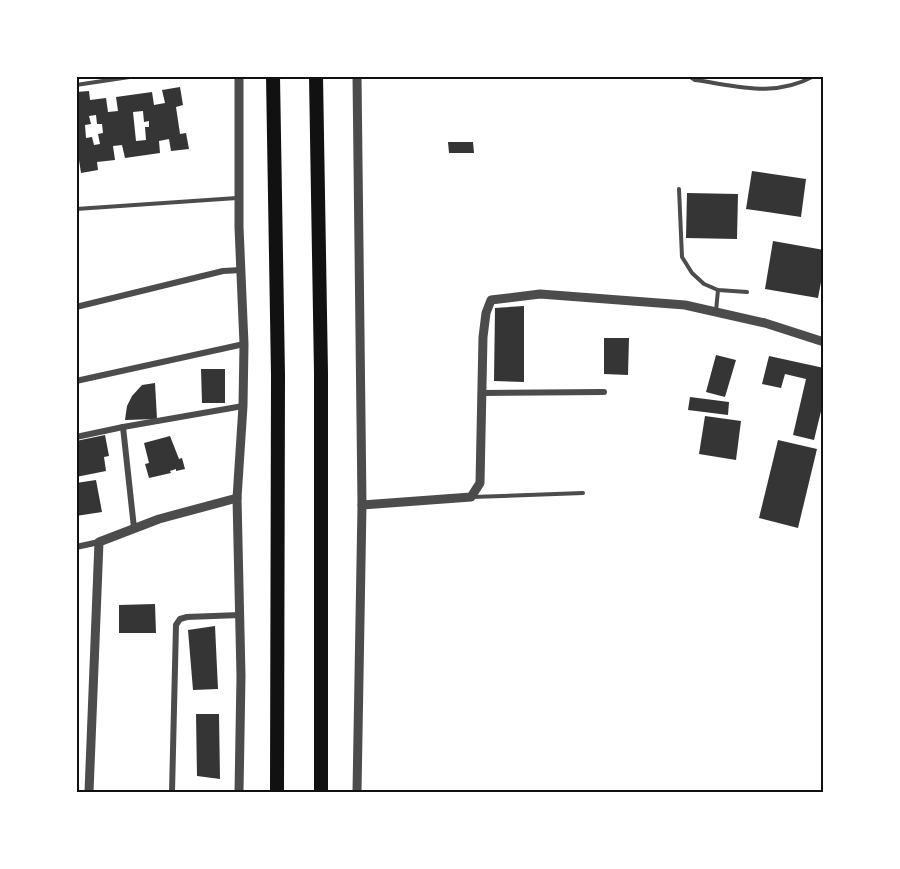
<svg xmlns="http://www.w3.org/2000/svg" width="900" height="869" font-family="Literata,serif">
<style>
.building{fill:#353535;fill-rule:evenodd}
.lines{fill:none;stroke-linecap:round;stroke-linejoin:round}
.service{stroke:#4c4c4c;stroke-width:4}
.minor{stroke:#4c4c4c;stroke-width:6}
.tertiary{stroke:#4c4c4c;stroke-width:9}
.trunk{stroke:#111;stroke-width:14}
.neatline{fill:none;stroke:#111;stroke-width:2}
</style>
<rect width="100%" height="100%" fill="#fff"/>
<!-- building -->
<g class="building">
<path d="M180,87L183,105L176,107L180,134L186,133L189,149L171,151L169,139L159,141L160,153L125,158L122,145L113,146L115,160L97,162L98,170L81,173L79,160H76V92L89,91L90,100L106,98L108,112L118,111L116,97L152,92L154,105L165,103L162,90ZM143,111L144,122L149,121V127H145L146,140L136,141L133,112ZM96,115L97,124H102L103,133L98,134L100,144L94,145L92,137L86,138L85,125L91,124L89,116Z"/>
<path d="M448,142H473L474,153H449Z"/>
<path d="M752,171L806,179L801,217L746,209Z"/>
<path d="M687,193L738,194L737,239L686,238Z"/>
<path d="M773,241L824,250V266L818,298L765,289Z"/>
<path d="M524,306V382L494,381L495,308Z"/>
<path d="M604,338H629L628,375L604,374Z"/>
<path d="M716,355L736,360L725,397L706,392Z"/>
<path d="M769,356L824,368V399L814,440L793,435L806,379L785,374L781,388L762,384Z"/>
<path d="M201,369H225V403H202Z"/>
<path d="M155,383L157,419L125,420L127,406L132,396L142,385Z"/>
<path d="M690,397L729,402L728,415L688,410Z"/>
<path d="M705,416L741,421L736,460L699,454Z"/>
<path d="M105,435L109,456L104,457L106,471L76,477V441Z"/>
<path d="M170,436L179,459L182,458L185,469L176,471V469L170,471L171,473L149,478L145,464L149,463L144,443Z"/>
<path d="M778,440L817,449L798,528L759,518Z"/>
<path d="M96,480L102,512L76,516V483Z"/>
<path d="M155,604L156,633H119V605Z"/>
<path d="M215,626L218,689L193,690L188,630Z"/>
<path d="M196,714H219L220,779L197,776Z"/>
</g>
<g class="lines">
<!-- service -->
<g class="service">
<path d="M689,76L695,80C738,86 774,98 814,76"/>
<path d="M76,85L136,76"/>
<path d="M679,189L682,257L692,273L704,284L718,290L747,292"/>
<path d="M76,209L237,198"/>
<path d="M716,311L718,290"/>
<path d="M472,497L583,493"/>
</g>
<!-- minor -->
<g class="minor">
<path d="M76,307L223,271L241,270"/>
<path d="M76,381L244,344"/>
<path d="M482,393L604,392"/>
<path d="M123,427L134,528"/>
<path d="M76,437L123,427L243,406"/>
<path d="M76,547L99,542"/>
<path d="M172,792L176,625L180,619L187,617L240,615"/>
</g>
<!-- tertiary -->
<g class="tertiary">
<path d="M239,76V227L244,344L243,406L237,498L241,676L239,792"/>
<path d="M357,76L362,505L357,792"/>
<path d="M362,505L471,497L480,483L483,337L486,313L491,300L540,294L685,305L765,323L824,342"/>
<path d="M89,792L99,542L159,519L237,498"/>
</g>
<!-- trunk -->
<g class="trunk">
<path d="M273,76L278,375L277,792"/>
<path d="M316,76L321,373V792"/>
</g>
</g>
<!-- border -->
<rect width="900" height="869" fill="none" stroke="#ffffff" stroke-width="156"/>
<rect x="78" y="78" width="744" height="713" class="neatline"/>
</svg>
